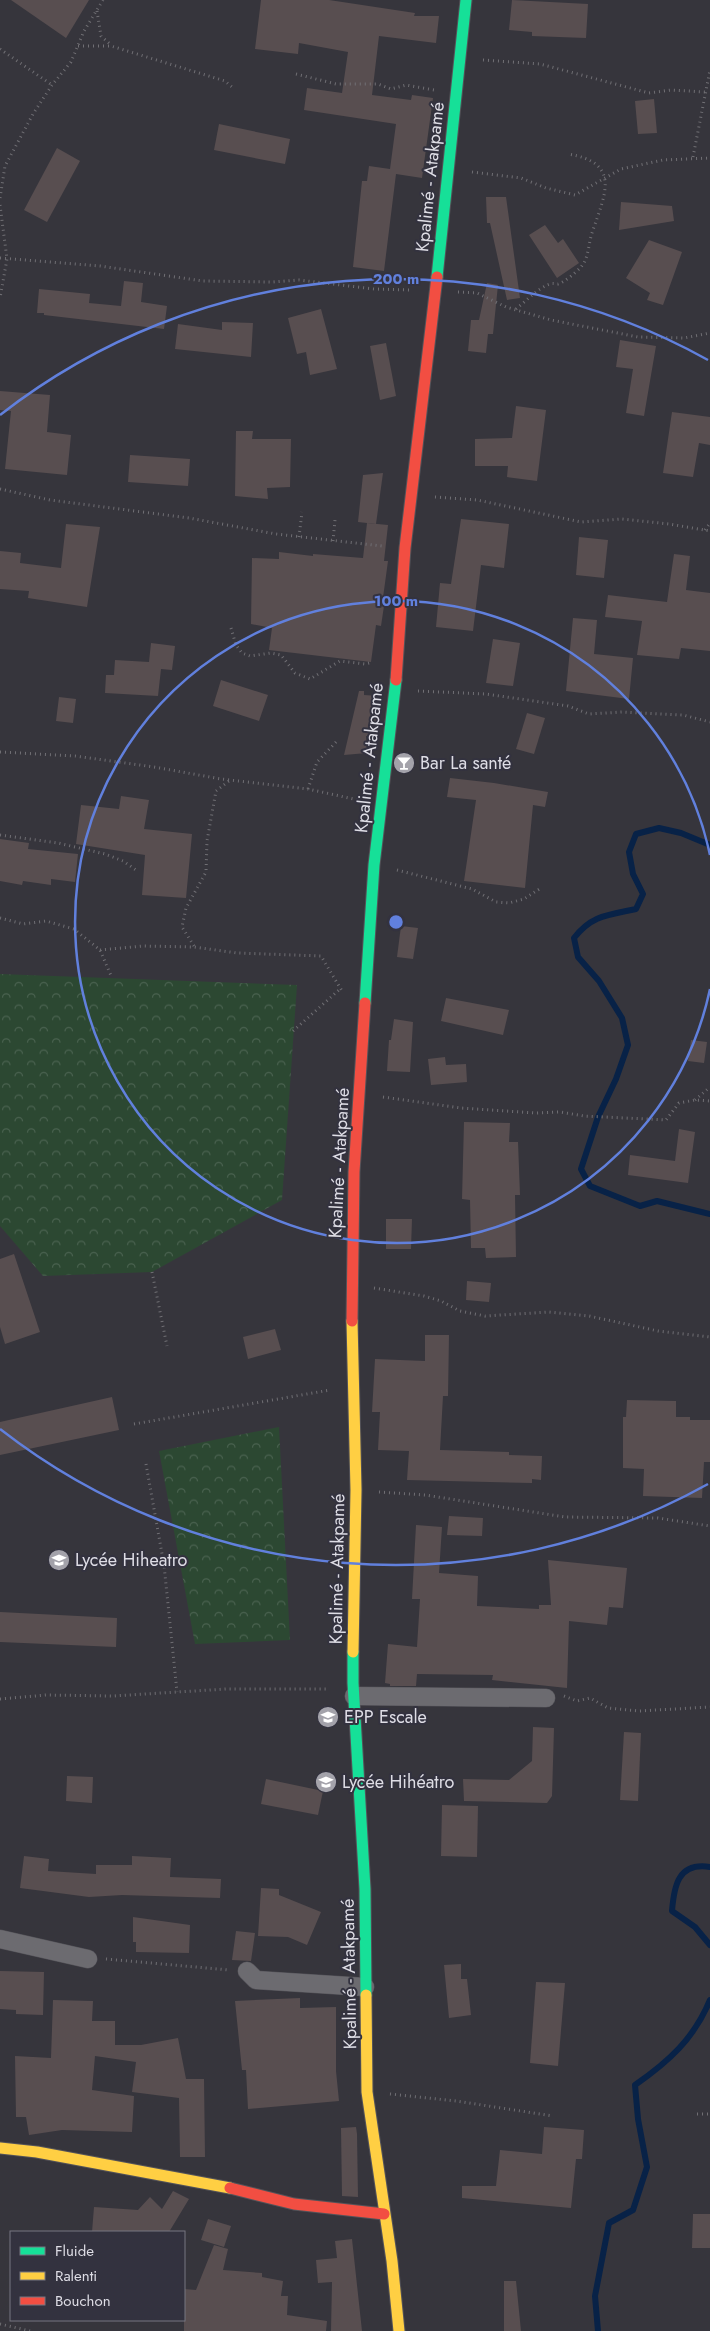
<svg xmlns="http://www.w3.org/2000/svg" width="710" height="2331" font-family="Jost,sans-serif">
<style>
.park{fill:url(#park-crowns)}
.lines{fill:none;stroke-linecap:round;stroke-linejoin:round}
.stream{stroke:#082247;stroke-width:6}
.building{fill:#584e50}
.street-casing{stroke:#545359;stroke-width:19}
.fast-casing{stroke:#545359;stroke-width:13}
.slow-casing{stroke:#545359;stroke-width:13}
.jam-casing{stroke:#545359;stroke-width:13}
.path{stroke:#706f74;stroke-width:3;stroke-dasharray:1 4;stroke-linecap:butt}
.street{stroke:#6c6b70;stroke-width:18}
.fast{stroke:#16e098;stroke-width:11}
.slow{stroke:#ffcf43;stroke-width:11}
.jam{stroke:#f24e42;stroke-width:11}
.ring{fill:none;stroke:#6180dd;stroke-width:2.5}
.labels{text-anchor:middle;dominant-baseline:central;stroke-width:4;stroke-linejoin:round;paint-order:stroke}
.street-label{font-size:18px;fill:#dedde5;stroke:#33323f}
.poi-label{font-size:18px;fill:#dedde5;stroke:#33323f;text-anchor:start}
.centre{fill:#6180dd;stroke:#33323f;stroke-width:2.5}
.ring-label{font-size:15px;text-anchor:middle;font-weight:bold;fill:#6180dd;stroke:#33323f;stroke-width:4;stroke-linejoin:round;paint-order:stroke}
</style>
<defs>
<pattern id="park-crowns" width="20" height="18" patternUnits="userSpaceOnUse" patternTransform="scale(1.25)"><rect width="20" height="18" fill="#2c4832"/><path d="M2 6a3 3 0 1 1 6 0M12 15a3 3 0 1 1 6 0" fill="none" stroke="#4a6250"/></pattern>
</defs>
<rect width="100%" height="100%" fill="#36353c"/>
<!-- park -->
<g class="park">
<path d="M0,974L297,985L282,1200L152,1272L43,1276L0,1226Z"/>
<path d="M279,1427L290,1640L195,1644L159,1451Z"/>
</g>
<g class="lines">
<!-- stream -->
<g class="stream">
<path d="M710,845L681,833L659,828L636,834L629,852L633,874L643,894L636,909C608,915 592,915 574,938L578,957L599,981L622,1018L628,1045L616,1079L598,1117L581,1169L590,1186L640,1206L657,1201L710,1214"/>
<path d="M710,1867C678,1862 674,1886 672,1911L695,1927L710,1945"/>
<path d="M598,2331L595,2296L609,2223L633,2210L647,2167L638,2119L635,2085C668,2062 694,2039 710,2000"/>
</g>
</g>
<!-- building -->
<g class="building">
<path d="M11,0H89L66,38Z"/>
<path d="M261,0H329L415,13L414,16H439L436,43L379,36L372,95L411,100L412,95L433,98L422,178L396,174L384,271L353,267L362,181H367L369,166L390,169L396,124L304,110L307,88L342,93L348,52L299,43L298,54L255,49Z"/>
<path d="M512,0L588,4L586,38L532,36V32L509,30Z"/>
<path d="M654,99L657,133L638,134L635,101Z"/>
<path d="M219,124L290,139L285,164L214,150Z"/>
<path d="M57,148L80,161L47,222L24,210Z"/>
<path d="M486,197H506L520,298L507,300L490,223H487Z"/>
<path d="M621,202L672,206L674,221L619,230Z"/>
<path d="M545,225L558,243L563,239L579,263L557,278L529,235Z"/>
<path d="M649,240L682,252L663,305L647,300L650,293L626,278Z"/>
<path d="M124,281L143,283L141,302L167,306L164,329L44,315V313H37L39,289L90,294L89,303L121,306Z"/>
<path d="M487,283L498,285L493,334H488L486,353L468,351L471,320H479Z"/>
<path d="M321,309L337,369L310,375L306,352L297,354L288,318Z"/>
<path d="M222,322L253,323L251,357L175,349L178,324L222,330Z"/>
<path d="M620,340L656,346L644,416L626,413L633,369L616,367Z"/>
<path d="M386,343L396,396L380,400L370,346Z"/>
<path d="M0,391L50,395L47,432L71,435L67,475L5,469L11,411L0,410Z"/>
<path d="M516,406L546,410L537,481L507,477L508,466H475V439L512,438Z"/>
<path d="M672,412L710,417V445L699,443L693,477L663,473Z"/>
<path d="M236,431H253L252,439H291L290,487L267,488L268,499L235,496Z"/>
<path d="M130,455L190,459L188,486L128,482Z"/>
<path d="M383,473L376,524L358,522L363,475Z"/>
<path d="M461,519L509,524L504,568L481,565L473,631L436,627L440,583L451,584Z"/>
<path d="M367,523L388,525L384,561H388L382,605L384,606L381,626L376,625L371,662L269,650L272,628L251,624L252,558L279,559V552L313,556V554L363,558Z"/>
<path d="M66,524L100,527L87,607L28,598L29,591L0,589V551L21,553L20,563L61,568Z"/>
<path d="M579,537L608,540L604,578L576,575Z"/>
<path d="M674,554L690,556L686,590L710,593V651L681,648L679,659L637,655L642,621L605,617L608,595L667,602Z"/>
<path d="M573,618L597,620L594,654L633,658L629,699L566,691Z"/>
<path d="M493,639L520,643L513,686L486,683Z"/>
<path d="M151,643L175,646L172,670L161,669L158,696L105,693L106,675H114L115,660L149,662Z"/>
<path d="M221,680L268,695L259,721L213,706Z"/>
<path d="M359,691H364V695L379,696L374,737L366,736L367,753L344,755Z"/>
<path d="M59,697L76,699L73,723L56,721Z"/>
<path d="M527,713L545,718L534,754L516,749Z"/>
<path d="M450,778L494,783L548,792L545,807L533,805L525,888L464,881L476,800L447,797Z"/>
<path d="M121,796L149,800L144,829L192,834L186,898L142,895L145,855L76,844L81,805L119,809Z"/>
<path d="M0,839L29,843L28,849L78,854L75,882L51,879V885L23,881L22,885L0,881Z"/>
<path d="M401,926L418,928L413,959L397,957Z"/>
<path d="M446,998L509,1010L503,1035L441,1021Z"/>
<path d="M394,1019L413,1022L410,1072L387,1071L389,1040H391Z"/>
<path d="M691,1040L707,1042L704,1063L688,1061Z"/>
<path d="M445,1057L446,1065L466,1064L467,1082L431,1085L428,1059Z"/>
<path d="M464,1122L510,1123L509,1142H518L520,1195H515L516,1257L486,1258L485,1248H471L470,1200L462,1199Z"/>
<path d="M679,1129L695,1132L688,1183L628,1175L630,1155L675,1161Z"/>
<path d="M386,1219H412L411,1249H386Z"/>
<path d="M14,1254L40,1332L5,1344L0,1327V1259Z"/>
<path d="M467,1281L491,1283L489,1302L466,1300Z"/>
<path d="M275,1329L281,1350L248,1359L243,1337Z"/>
<path d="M425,1335H449L448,1396H443L440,1450L509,1452V1455L542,1456L541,1480L532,1479V1483L407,1480L409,1451L378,1450L380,1412H372L375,1359L425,1361Z"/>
<path d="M112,1397L119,1430L0,1455V1422Z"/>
<path d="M627,1400L676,1401V1417H690V1420H710V1462H704L702,1498L643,1496L644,1469L623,1468V1417H626Z"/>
<path d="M449,1516L483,1518L482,1536L447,1535Z"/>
<path d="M416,1525L442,1527L439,1573L478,1576L477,1606L539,1609V1605H551L548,1560L627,1568L623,1608L609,1607L607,1625L569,1621L567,1688L492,1680L493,1675L417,1674L416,1686H390V1684L385,1683L388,1644L417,1647L420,1599H412Z"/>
<path d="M0,1612L117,1618L116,1647L0,1642Z"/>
<path d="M533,1727L554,1728L552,1796L547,1803L464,1801L463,1779L509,1780L532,1761Z"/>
<path d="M624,1732L641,1733L638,1801L620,1800Z"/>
<path d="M67,1776L93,1777L92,1803L66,1801Z"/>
<path d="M266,1779L323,1791L318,1815L261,1804Z"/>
<path d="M442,1805L478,1806L477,1857L441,1856Z"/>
<path d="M24,1856L49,1859L48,1871L96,1874V1865H132V1856L171,1858L170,1877L221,1879L220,1898L122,1895L89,1897L20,1888Z"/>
<path d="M261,1888L279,1889V1895L321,1912L307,1945L288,1937L258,1936Z"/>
<path d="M133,1917L190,1925L189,1953L136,1952V1942H133Z"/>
<path d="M236,1931L255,1933L251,1961L232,1960Z"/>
<path d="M461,1964V1979H467L471,2015L449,2018L444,1965Z"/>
<path d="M0,1971L44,1972L43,2015L16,2014V2010L0,2009Z"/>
<path d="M536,1982L565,1983L558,2066L530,2063Z"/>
<path d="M300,1998V2008L336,2007V2071L339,2101L248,2109L246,2070H242L235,2001Z"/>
<path d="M53,2000L93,2001L92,2021H115V2045H141L178,2038L186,2079H204L205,2157H180L179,2098L132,2092L136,2062L95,2056L92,2090L134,2096L132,2132L62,2130L29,2135L26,2117H16L15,2056L51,2058Z"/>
<path d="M356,2127L357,2134L358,2197L342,2196L341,2128Z"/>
<path d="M544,2127L584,2130L582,2159H576L571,2208L462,2198V2186H496L500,2150L542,2154Z"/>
<path d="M173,2191L189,2199L169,2232H92L94,2207L138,2210L150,2197L162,2209Z"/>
<path d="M693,2214H710V2248H692Z"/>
<path d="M208,2219L231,2226L224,2247L201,2240Z"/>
<path d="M352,2239L362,2331H331L332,2282L318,2283L316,2260L337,2258L335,2241Z"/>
<path d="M214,2245L228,2249L223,2270L262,2273V2277L283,2281L281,2296H288L287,2315L327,2321L326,2331H184V2289L196,2290Z"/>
<path d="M504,2281H516L521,2331H504Z"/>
</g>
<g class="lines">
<!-- street casing -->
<g class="street-casing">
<g id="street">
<path d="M354,1696L546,1698"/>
<path d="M0,1939L88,1959"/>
<path d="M247,1971L256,1980L365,1987"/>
</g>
</g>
<!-- fast casing -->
<g class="fast-casing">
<g id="fast">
<path d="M437,277L466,0"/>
<path d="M365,1003L374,865L396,680"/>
<path d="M353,1652V1683L365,1889L366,1995"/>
</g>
</g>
<!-- slow casing -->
<g class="slow-casing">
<g id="slow">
<path d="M352,1321L356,1490L353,1652"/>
<path d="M366,1995L367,2092L392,2261L399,2331"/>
<path d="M0,2148L37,2152L230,2188"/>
</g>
</g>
<!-- jam casing -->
<g class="jam-casing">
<g id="jam">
<path d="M396,680L405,548L437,277"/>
<path d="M352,1321L354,1172L365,1003"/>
<path d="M230,2188L294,2204L384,2214"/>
</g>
</g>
<!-- path -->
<g class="path">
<path d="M97,11L101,36L111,45"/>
<path d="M78,46H111L225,81L232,87"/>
<path d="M0,49L52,85"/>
<path d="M483,60L540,64L649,93L671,90L705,92"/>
<path d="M296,74L336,84H378L391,89L406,85L434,90"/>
<path d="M693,157L710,70"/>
<path d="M472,172L521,178L546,188L575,195L621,169L663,160L710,158"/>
<path d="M0,198L5,166L33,114L52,85L71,62L84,31L103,0"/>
<path d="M0,205L7,259L0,298"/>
<path d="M0,258L100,266L203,281L272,282L299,280L374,289L412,290"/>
<path d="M458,292L477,293L506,307L551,320L638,337L684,338L710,333"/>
<path d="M516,309C526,301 538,288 550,284C553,283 555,284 558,284C565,282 575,273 580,268C589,259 588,245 592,233C605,194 622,163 568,154"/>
<path d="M0,489L50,500L189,518L276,534L382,546"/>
<path d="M435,497L477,500L581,522L622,519L669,524L710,531"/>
<path d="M705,530L710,523"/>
<path d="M299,537L302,512"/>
<path d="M333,541L335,520"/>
<path d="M231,628L236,645L242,653L250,656L271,653L281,655L295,673L310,679L340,661L365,664L373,662"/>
<path d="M418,691L486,694L568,706L589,714L622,712L683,715L710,722"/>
<path d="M0,752L75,756L154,767L221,779L308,789L358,800"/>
<path d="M308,789L317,762L338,740"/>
<path d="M0,835L58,843L105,854L123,861L136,870"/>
<path d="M397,870L472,889L496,902L509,903L524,899L541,888"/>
<path d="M0,918L23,924L46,921L74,929L100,950L112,978"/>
<path d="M194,946L182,927L186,908L206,872L207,841L216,791L229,781"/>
<path d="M100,950L143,946L194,947L237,953L321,956L342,991"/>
<path d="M293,1031L340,989"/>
<path d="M383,1097L461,1108L536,1113L560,1112L584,1116L666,1120L679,1103L695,1100L710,1101"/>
<path d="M695,1100L710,1087"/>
<path d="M152,1272L167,1346"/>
<path d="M374,1288L424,1296L441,1301L460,1311L485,1316L549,1312L589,1316L658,1331L710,1337"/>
<path d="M134,1424L330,1390"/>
<path d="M146,1464L164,1565L177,1692"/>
<path d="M379,1492L425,1495L565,1517L658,1518L710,1526"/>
<path d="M564,1696L577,1701L590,1698L608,1708L639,1711L710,1707"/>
<path d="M0,1699L46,1695L113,1696L226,1689H329"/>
<path d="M106,1959L229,1970"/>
<path d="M390,2094L456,2101L553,2116"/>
<path d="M697,2114H710"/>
<path d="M0,2324L30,2331"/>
</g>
<!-- street -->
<use href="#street" class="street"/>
<!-- fast -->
<use href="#fast" class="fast"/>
<!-- slow -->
<use href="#slow" class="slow"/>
<!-- jam -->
<use href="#jam" class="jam"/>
</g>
<!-- distance rings -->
<g class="ring">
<path d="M710 989A321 321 0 1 1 710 855"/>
<path d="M708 1484A643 643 0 0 1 0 1429M0 415A643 643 0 0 1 708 360"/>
</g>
<!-- icons -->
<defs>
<g id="bar-disc" transform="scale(1.125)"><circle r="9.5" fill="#a3a2aa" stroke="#33323f"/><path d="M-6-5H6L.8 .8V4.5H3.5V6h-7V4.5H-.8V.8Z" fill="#fff"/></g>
<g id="school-disc" transform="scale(1.125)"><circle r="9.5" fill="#a3a2aa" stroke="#33323f"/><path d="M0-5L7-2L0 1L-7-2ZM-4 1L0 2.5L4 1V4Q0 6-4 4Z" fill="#fff"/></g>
</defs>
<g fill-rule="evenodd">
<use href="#bar-disc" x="404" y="763"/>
<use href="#school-disc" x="59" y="1560"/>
<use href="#school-disc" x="328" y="1717"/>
<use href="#school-disc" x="326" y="1782"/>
</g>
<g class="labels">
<!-- street labels -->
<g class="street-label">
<text transform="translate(430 177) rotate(-84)">Kpalimé - Atakpamé</text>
<text transform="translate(369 758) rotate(-84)">Kpalimé - Atakpamé</text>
<text transform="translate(339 1163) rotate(-87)">Kpalimé - Atakpamé</text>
<text transform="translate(337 1569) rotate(-89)">Kpalimé - Atakpamé</text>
<text transform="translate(349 1974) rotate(-91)">Kpalimé - Atakpamé</text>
</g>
<!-- poi labels -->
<g class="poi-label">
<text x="420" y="763">Bar La santé</text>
<text x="75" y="1560">Lycée Hiheatro</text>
<text x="344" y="1717">EPP Escale</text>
<text x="342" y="1782">Lycée Hihéatro</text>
</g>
</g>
<circle cx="396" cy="922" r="8" class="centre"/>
<g class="ring-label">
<text x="396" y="284">200 m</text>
<text x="396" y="606">100 m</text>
</g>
<!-- legend -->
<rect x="10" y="2231" width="175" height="90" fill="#33323f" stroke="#777681"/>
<rect x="20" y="2247" width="25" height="8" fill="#16e098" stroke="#777681"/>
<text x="55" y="2256" font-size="15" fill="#dedde5">Fluide</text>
<rect x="20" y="2272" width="25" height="8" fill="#ffcf43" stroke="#777681"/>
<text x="55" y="2281" font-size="15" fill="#dedde5">Ralenti</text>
<rect x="20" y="2297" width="25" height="8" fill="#f24e42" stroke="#777681"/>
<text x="55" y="2306" font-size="15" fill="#dedde5">Bouchon</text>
</svg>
